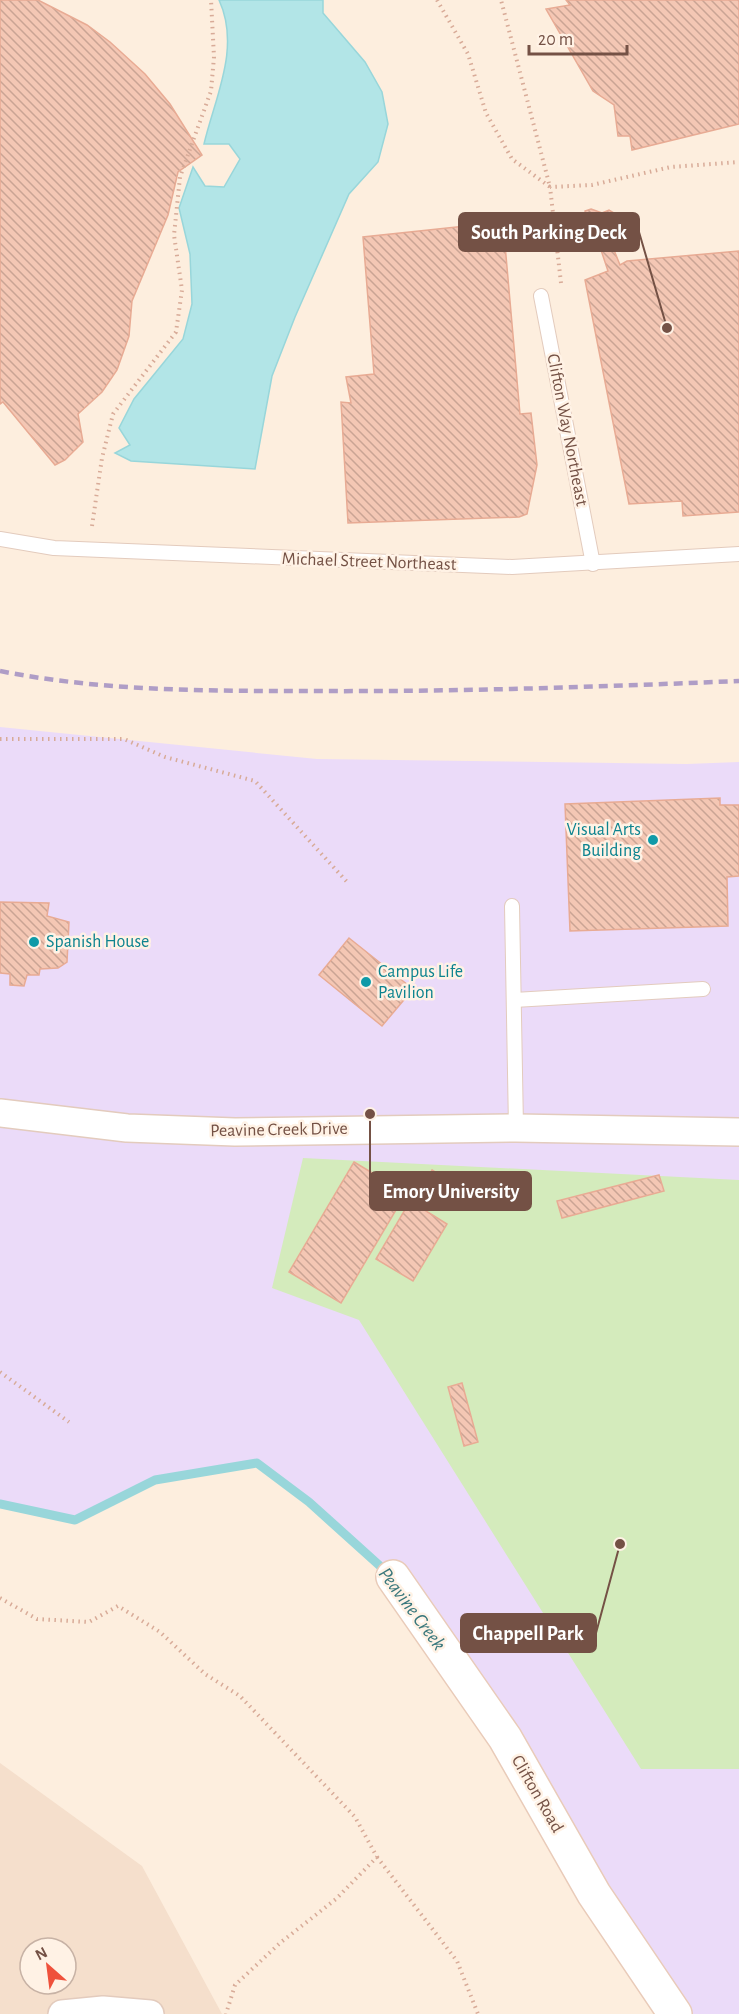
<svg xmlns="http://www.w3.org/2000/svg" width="739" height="2014" font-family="'Alegreya Sans',sans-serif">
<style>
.residential{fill:#f5dfcc;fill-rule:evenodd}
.education{fill:#ebdbf9}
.park{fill:#d4ebbc}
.water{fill:#b2e5e7;stroke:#98d6da;stroke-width:1.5}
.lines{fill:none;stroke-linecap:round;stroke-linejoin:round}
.stream{stroke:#98d6da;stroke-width:9}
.building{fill:url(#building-back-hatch);stroke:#e8ab94;stroke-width:1.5}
.service-casing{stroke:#e3cbbd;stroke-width:16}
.minor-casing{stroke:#e3cbbd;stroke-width:30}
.secondary-casing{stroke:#e9cbb9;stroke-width:36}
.path{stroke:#d8ab98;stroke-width:4;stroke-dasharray:1.5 4.5;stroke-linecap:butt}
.service{stroke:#fff;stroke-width:14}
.minor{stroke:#fff;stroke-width:27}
.secondary{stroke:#fff;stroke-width:33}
.rail{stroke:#af9dc6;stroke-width:4.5;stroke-dasharray:9 6;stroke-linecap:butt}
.culture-dot{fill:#0f9aa8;stroke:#fff2e5;stroke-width:2}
.labels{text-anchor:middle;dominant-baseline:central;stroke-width:5;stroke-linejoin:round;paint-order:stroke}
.street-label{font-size:18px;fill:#745145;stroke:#fff2e5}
.culture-label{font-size:18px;fill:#0d838f;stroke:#fff2e5;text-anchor:start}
.water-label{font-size:20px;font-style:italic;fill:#39777c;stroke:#fff2e5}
.leader{fill:none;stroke:#745145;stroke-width:2}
.callout-dot{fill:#745145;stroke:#fff2e5;stroke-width:2}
.callout{fill:#745145;stroke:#745145;stroke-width:2}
.callout-label{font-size:20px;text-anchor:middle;font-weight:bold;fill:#fff}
</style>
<defs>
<pattern id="building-back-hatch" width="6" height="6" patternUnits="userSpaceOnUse" patternTransform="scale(1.5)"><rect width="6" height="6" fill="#f4c7b4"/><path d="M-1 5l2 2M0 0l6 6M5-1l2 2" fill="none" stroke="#caa494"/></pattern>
</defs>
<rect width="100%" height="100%" fill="#fdeede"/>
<!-- residential -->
<path class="residential" d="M0,1763L142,1866L222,2014H0ZM30,1948H66V1984H30Z"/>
<!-- education -->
<path class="education" d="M0,727L317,759L687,764L739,762V2014H675L393,1577L257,1463L155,1480L75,1520L0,1504Z"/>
<!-- park -->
<path class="park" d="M303,1158L739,1180V1769H641L359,1320L272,1288Z"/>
<!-- water -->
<path class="water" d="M219,0H323V13L365,62L382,92L388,124L378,162L349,194L295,317L272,376L255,469L131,461L115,453L130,445L119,428L134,399L183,339L192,304L190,254L179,208L193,167L205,186L224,187L240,159L229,144H204C215,97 241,48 219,0Z"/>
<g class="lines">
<!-- stream -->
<path class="stream" d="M0,1504L75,1520L155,1480L257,1463L309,1502L390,1575"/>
</g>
<!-- building -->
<g class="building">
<path d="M0,0H38L87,25L110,42L145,74L170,104L202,155L178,172L168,215L132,301L129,336L117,370L102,392L78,414L83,442L65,460L55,465L3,402L0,404Z"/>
<path d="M566,0H739V124L632,150L630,136H618L614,105L593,91L546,9L570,5Z"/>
<path d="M591,209L602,213L609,210L619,216L623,233L618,236L612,245L620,265L627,261L739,251V512L683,516L682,501L629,504L585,280L608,271L598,241L585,244L573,238L575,228L587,220L585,211Z"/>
<path d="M503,222L520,414L531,413L537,465L527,514L519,517L348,523L341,402L351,403L346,377L374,374L363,237Z"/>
<path d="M720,798V805H739V876L727,877L728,926L570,931L565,804Z"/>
<path d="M0,902L49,903L47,916L69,922L67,962L58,968L40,969L39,975H27L24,986L10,985V974L0,973Z"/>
<path d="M349,938L413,989L382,1026L319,975Z"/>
<path d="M354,1162L406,1193L341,1303L289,1272Z"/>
<path d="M432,1170L451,1182L439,1201L421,1189Z"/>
<path d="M659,1175L664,1191L562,1218L557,1201Z"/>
<path d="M410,1201L447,1224L413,1281L376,1259Z"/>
<path d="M462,1383L478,1442L464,1446L448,1387Z"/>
</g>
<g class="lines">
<!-- service casing -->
<g class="service-casing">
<g id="service">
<path d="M541,296L593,564"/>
<path d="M0,539L54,548L512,567L739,554"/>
<path d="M512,906L516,1128"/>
<path d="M514,1000L703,989"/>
</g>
</g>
<!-- minor casing -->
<g class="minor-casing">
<g id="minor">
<path d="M0,1113L127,1128L235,1132L516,1128L739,1132"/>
<path d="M62,2014L103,2010L150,2014"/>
</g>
</g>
<!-- secondary casing -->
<g class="secondary-casing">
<path id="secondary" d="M393,1577L505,1738L594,1894L675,2014"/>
</g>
<!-- path -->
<g class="path">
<path d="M437,0L468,54L486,113L512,159L550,187L501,0"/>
<path d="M561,283L550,187L592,185L671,167L739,162"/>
<path d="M92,526L102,458L113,414L176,332L182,290L174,235L180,177L211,91L214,57L211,0"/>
<path d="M0,739H124L165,757L255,781L348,883"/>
<path d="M0,1372L69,1422"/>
<path d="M0,1598L37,1619L89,1622L118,1606L160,1632L205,1674L240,1696L355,1817L377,1857L336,1899L280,1943L235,1985L226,2014"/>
<path d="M377,1857L457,1961L478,2014"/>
</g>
<!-- service -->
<use href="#service" class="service"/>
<!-- minor -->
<use href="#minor" class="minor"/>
<!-- secondary -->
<use href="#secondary" class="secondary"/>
<!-- rail -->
<path class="rail" d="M0,671C101,691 205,691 308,691C452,692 595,687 739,681"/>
</g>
<!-- markers -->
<g class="culture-dot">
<circle cx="653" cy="840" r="6"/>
<circle cx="34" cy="942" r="6"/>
<circle cx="366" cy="982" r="6"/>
</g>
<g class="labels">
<!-- street labels -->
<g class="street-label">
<text transform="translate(567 430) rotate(79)">Clifton Way Northeast</text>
<text transform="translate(369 562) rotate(2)">Michael Street Northeast</text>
<text transform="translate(279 1130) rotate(-1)">Peavine Creek Drive</text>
<text transform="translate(537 1794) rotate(60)">Clifton Road</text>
</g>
<!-- culture labels -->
<g class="culture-label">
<text x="641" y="830" text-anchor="end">Visual Arts<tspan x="641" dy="21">Building</tspan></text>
<text x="46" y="942">Spanish House</text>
<text x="378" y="972">Campus Life<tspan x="378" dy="21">Pavilion</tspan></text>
</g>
<!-- water labels -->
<g class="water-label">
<text transform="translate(412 1609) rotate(53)">Peavine Creek</text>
</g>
</g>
<!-- callouts -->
<path class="leader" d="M667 328L639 232M370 1114L370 1191M620 1544L596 1633"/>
<g class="callout-dot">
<circle cx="667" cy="328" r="6"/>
<circle cx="370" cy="1114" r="6"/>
<circle cx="620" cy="1544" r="6"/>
</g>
<g class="callout">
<rect x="459" y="213" width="180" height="38" rx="6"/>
<rect x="370" y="1172" width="161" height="38" rx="6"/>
<rect x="461" y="1614" width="135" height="38" rx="6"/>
</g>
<g class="callout-label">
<text x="549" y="239">South Parking Deck</text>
<text x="451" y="1198">Emory University</text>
<text x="528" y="1640">Chappell Park</text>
</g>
<!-- north arrow -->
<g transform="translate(48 1966) rotate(332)"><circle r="28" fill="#fff2e5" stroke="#c7b2a5" stroke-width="1.5"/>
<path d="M0-4.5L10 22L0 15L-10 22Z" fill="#ef513b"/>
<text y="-9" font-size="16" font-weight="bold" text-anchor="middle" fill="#745145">N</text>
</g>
<!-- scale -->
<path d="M529 45v9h98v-9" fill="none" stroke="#745145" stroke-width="3"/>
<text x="538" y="45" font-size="18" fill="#745145" stroke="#fff2e5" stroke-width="4.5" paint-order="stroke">20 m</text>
</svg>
